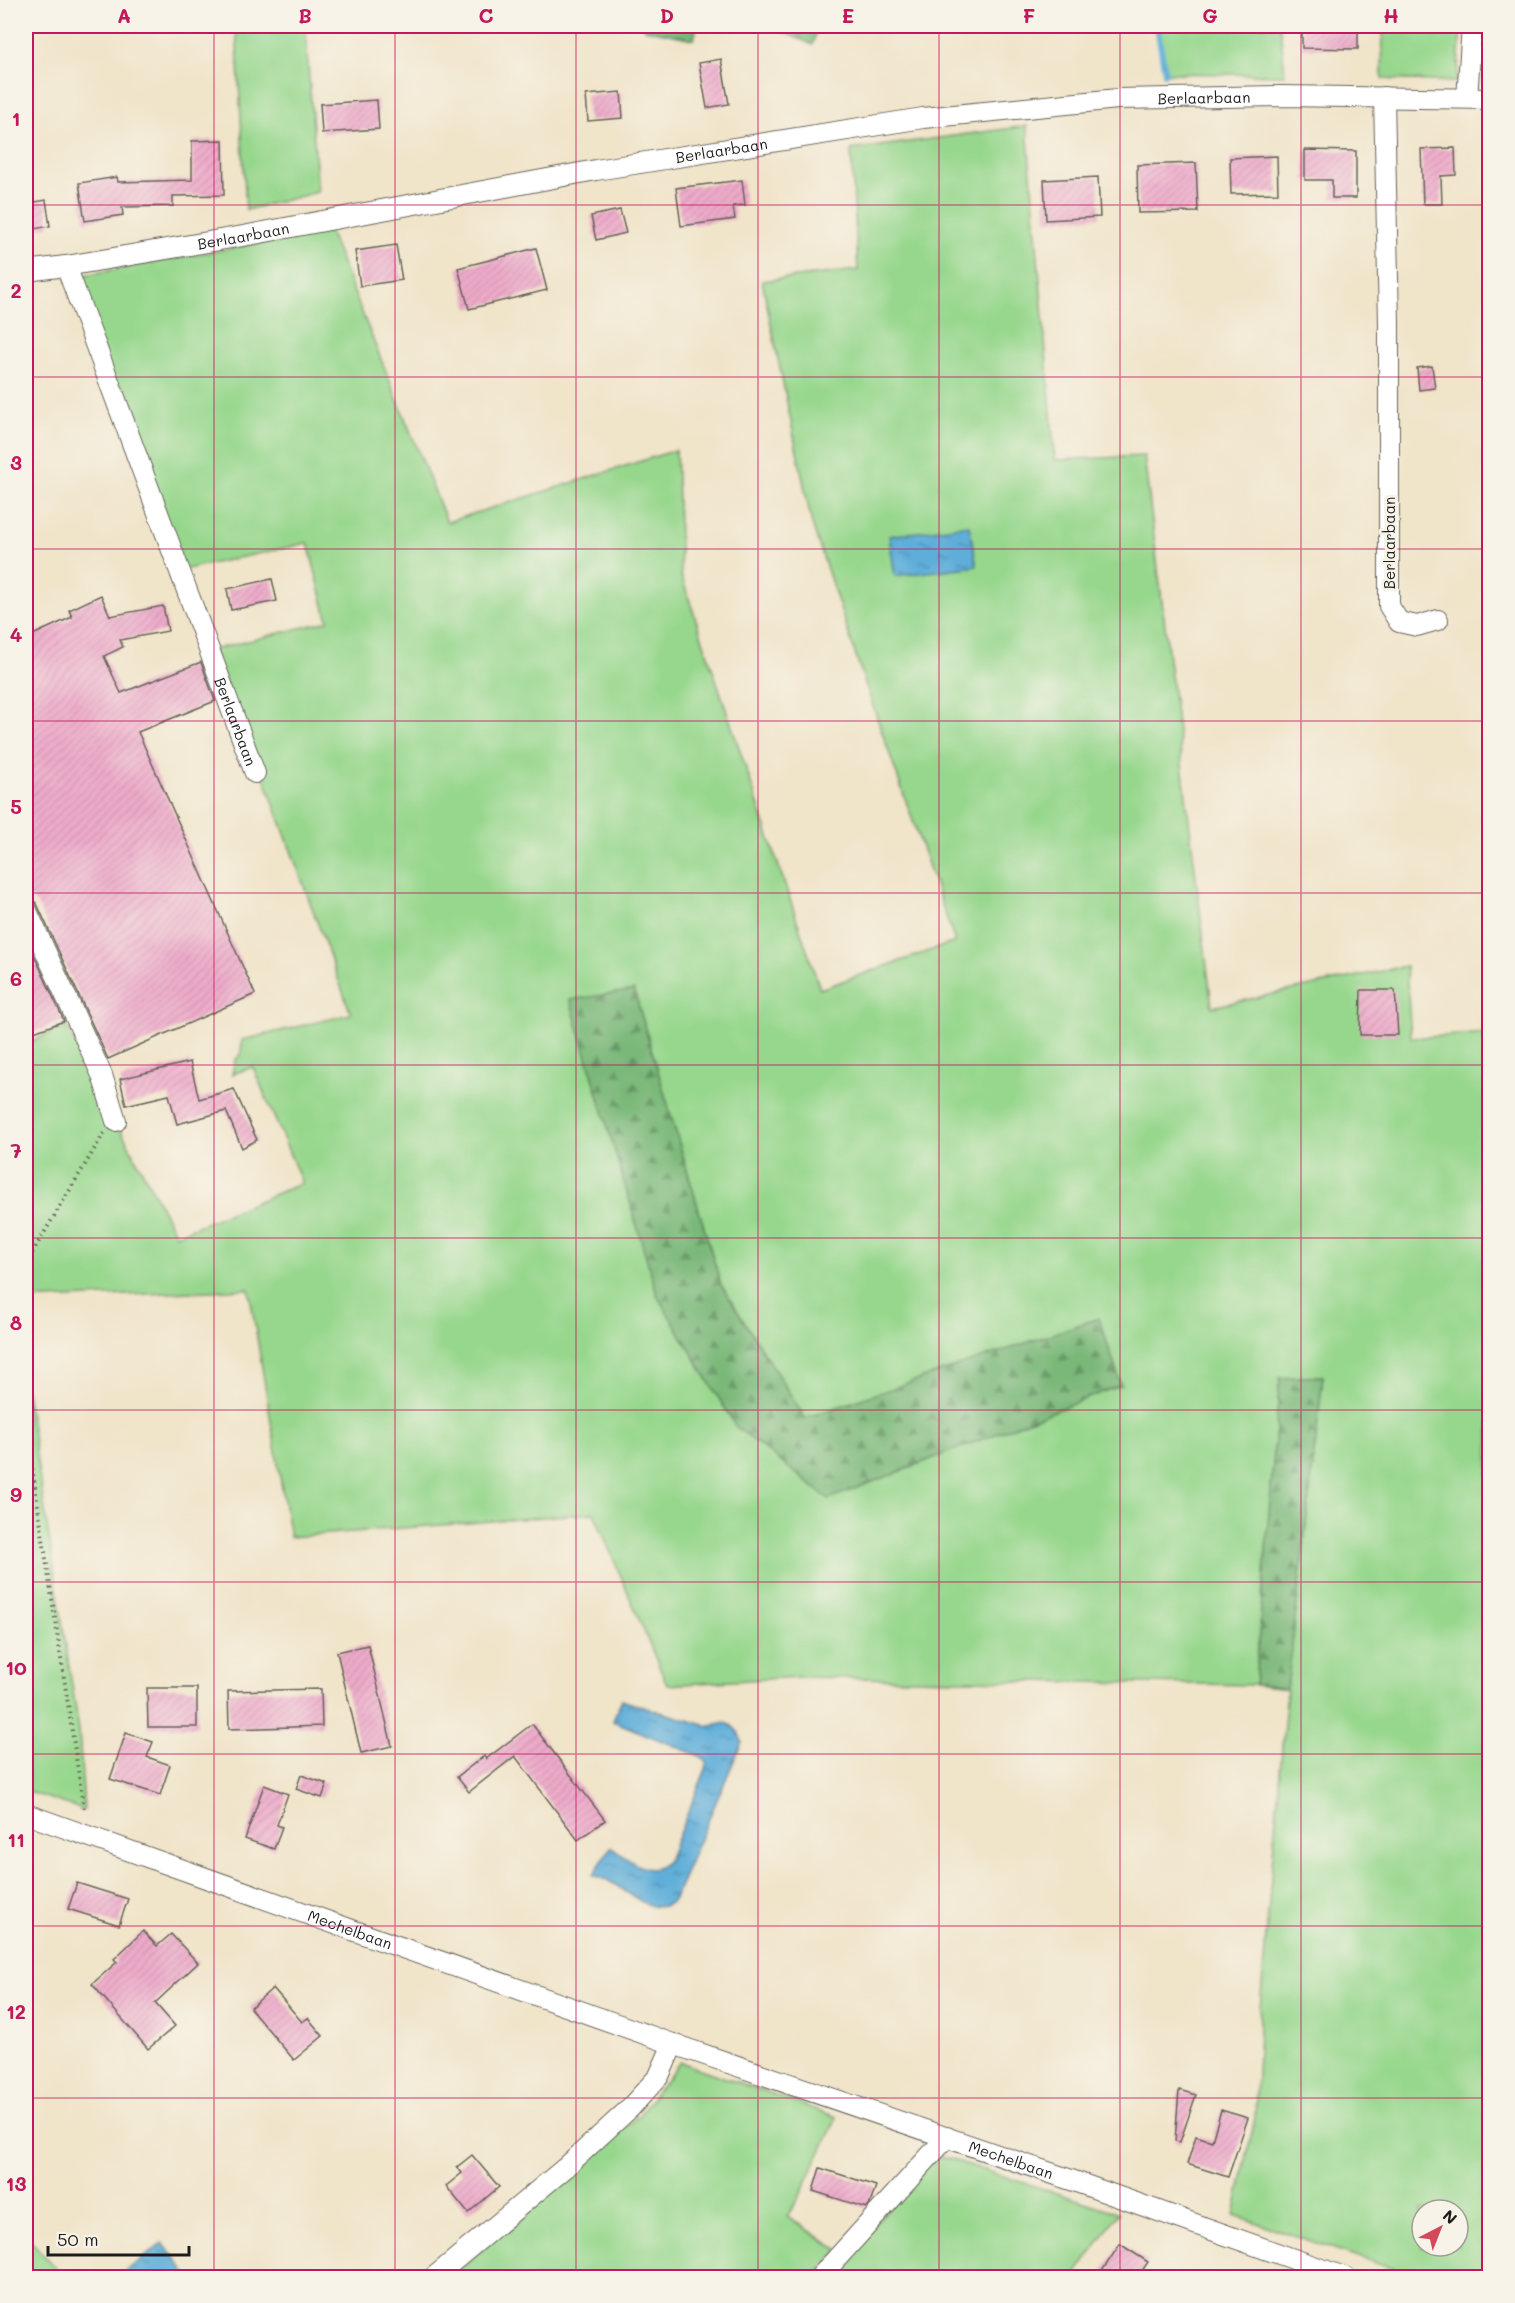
<svg xmlns="http://www.w3.org/2000/svg" width="1515" height="2303" font-family="Mali,sans-serif">
<style>
.green{fill:#97d78d;stroke:#5a7a54;stroke-width:1.5;fill-rule:evenodd}
.forest{fill:url(#forest-firs);stroke:#4a6a4a;stroke-width:1.5}
.water{fill:url(#water-ripples);stroke:#3d657a;stroke-width:1.5}
.lines{fill:none;stroke-linecap:round;stroke-linejoin:round}
.stream{stroke:#5eaed9;stroke-width:6}
.building{fill:url(#building-hatch)}
.minor-casing{stroke:#666259;stroke-width:22}
.path{stroke:#666259;stroke-width:4;stroke-dasharray:1.5 4.5;stroke-linecap:butt}
.minor{stroke:#fff;stroke-width:20}
.grid{fill:none;stroke:#c2185b;stroke-width:1.5;stroke-opacity:0.55}
.labels{text-anchor:middle;dominant-baseline:central;stroke-width:6;stroke-linejoin:round;paint-order:stroke}
.street-label{font-size:15px;fill:#1c1c1c;stroke:#f7f3e8}
.neatline{fill:none;stroke:#c2185b;stroke-width:2}
.grid-label{font-size:20px;text-anchor:middle;font-weight:bold;fill:#c2185b}
</style>
<defs>
<pattern id="forest-firs" width="22" height="20" patternUnits="userSpaceOnUse" patternTransform="scale(1.5)"><rect width="22" height="20" fill="#79b878"/><path d="M5 1l3.5 6h-7zM16 11l3.5 6h-7z" fill="#629562"/></pattern>
<pattern id="water-ripples" width="26" height="14" patternUnits="userSpaceOnUse" patternTransform="scale(1.5)"><rect width="26" height="14" fill="#5eaed9"/><path d="M2 4q2-2 4 0t4 0M15 11q2-2 4 0t4 0" fill="none" stroke="#4d8daf"/></pattern>
<pattern id="building-hatch" width="6" height="6" patternUnits="userSpaceOnUse" patternTransform="scale(1.5)"><rect width="6" height="6" fill="#eeabca"/><path d="M-1 1l2-2M0 6l6-6M5 7l2-2" fill="none" stroke="#cc93ad"/></pattern>
</defs>
<rect width="100%" height="100%" fill="#f7f3e8"/>
<filter id="ink" filterUnits="userSpaceOnUse"><feTurbulence type="fractalNoise" baseFrequency=".0167" numOctaves="2"/><feDisplacementMap in="SourceGraphic" scale="12" xChannelSelector="R" yChannelSelector="G"/><feConvolveMatrix kernelMatrix="1 2 1 2 8 2 1 2 1" color-interpolation-filters="sRGB"/></filter>
<filter id="wash" filterUnits="userSpaceOnUse"><feTurbulence type="fractalNoise" baseFrequency=".008" numOctaves="4" result="noise"/><feDisplacementMap in="SourceGraphic" scale="24" xChannelSelector="R" yChannelSelector="G"/><feGaussianBlur stdDeviation="1.35" result="paint"/><feColorMatrix in="noise" values="0 0 0 0 0 0 0 0 0 0 0 0 0 0 0 0 0 1.4 0 .05"/><feComposite in="paint" operator="in"/></filter>
<g filter="url(#wash)">
<rect width="100%" height="100%" fill="#f0e4c9"/>
<!-- green -->
<g class="green">
<path d="M236,26H305L318,192L246,210Z"/>
<path d="M1157,26H1280L1285,75L1165,73Z"/>
<path d="M1383,26H1461L1457,82L1382,79Z"/>
<path d="M1027,126L1055,460L1144,456L1212,1007L1406,966L1411,1038L1489,1033V2277H1417L1234,2215L1255,2118L1260,2008L1287,1689L1323,1376L1280,1378L1255,1685L799,1677L667,1685L594,1513L290,1537L249,1289L26,1300V1044L66,1026L176,1235L302,1183L253,1067L232,1074L235,1060L241,1055L242,1040L351,1014L264,777L212,650L328,621L308,543L182,570L73,277L329,231L447,522L676,450L681,575L820,989L955,942L866,686L812,524L762,281L858,270L851,150ZM634,991L721,1285L805,1419L1099,1318L829,1499L570,1000ZM1422,2210H1458V2246H1422Z"/>
<path d="M26,1390L79,1730L84,1810L26,1791Z"/>
<path d="M680,2062L837,2117L799,2198L787,2216L839,2250L813,2277L449,2278L639,2115Z"/>
<path d="M937,2155L1119,2213L1074,2277L825,2278Z"/>
<path d="M26,2235L62,2276L60,2277H26Z"/>
</g>
<!-- forest -->
<g class="forest">
<path d="M643,26H697L694,39L644,29Z"/>
<path d="M769,26H817L813,45Z"/>
<path d="M634,990L721,1285L805,1418L1099,1318L1121,1385L829,1499L736,1427L658,1297L570,1000Z"/>
<path d="M1323,1376L1287,1689L1255,1685L1280,1378Z"/>
</g>
<!-- water -->
<g class="water">
<path d="M969,525L977,566L895,576L889,536Z"/>
<path d="M621,1700L708,1726L725,1722L732,1726L738,1732L742,1742L674,1899C656,1922 625,1888 607,1880C603,1878 598,1877 593,1875L611,1847C628,1859 650,1881 668,1860L706,1769L707,1763L702,1757L613,1721Z"/>
<path d="M163,2243L189,2277H118Z"/>
</g>
<g class="lines">
<!-- stream -->
<path class="stream" d="M1157,26L1165,73"/>
</g>
<g id="blocks">
<!-- building -->
<g class="building">
<path d="M1302,26H1358V49L1302,48Z"/>
<path d="M721,59L729,104L707,108L699,63Z"/>
<path d="M621,92L623,118L588,121L586,95Z"/>
<path d="M377,100L379,129L322,133L320,104Z"/>
<path d="M223,140L224,195L173,196V206L122,207L123,215L85,221L79,183L117,177L118,182L192,180V141Z"/>
<path d="M1455,148L1456,175L1441,176L1442,204H1423L1421,149Z"/>
<path d="M1305,150L1356,151V198H1332V180H1305Z"/>
<path d="M1277,156L1278,193L1231,194L1230,158Z"/>
<path d="M1196,163L1198,212L1138,213L1137,165Z"/>
<path d="M1098,177L1100,217L1046,220L1044,180Z"/>
<path d="M742,180L745,205L733,206L735,219L681,226L676,188Z"/>
<path d="M46,200L50,226L34,229L29,203Z"/>
<path d="M620,210L626,233L596,240L591,216Z"/>
<path d="M396,245L402,280L360,286L355,251Z"/>
<path d="M536,248L547,290L469,309L458,268Z"/>
<path d="M1432,366L1435,388L1419,390L1417,368Z"/>
<path d="M272,579L277,601L231,610L227,589Z"/>
<path d="M101,595L110,616L163,606L168,631L120,640L123,647L104,656L121,693L201,662L215,701L138,732L255,994L108,1059L37,904L32,899L26,897V638L72,617L69,610Z"/>
<path d="M34,955L64,1021L26,1035V960Z"/>
<path d="M1361,990H1395L1398,1035H1360Z"/>
<path d="M190,1062L199,1099L234,1089L257,1140L242,1148L226,1111L177,1124L169,1095L126,1105L120,1079Z"/>
<path d="M368,1645L392,1746L361,1753L337,1652Z"/>
<path d="M147,1688H197V1727H148Z"/>
<path d="M321,1689L322,1726L229,1729L228,1691Z"/>
<path d="M532,1724L605,1820L578,1840L515,1756L469,1792L457,1777L484,1756L486,1759Z"/>
<path d="M126,1733L153,1742L147,1757L170,1765L160,1795L110,1779Z"/>
<path d="M301,1775L327,1784L322,1798L296,1789Z"/>
<path d="M264,1785L288,1794L277,1825L282,1827L274,1849L245,1839Z"/>
<path d="M77,1883L128,1899L119,1925L68,1909Z"/>
<path d="M143,1931L157,1946L171,1934L198,1963L155,2003L175,2026L148,2049L92,1984L117,1962L114,1959Z"/>
<path d="M273,1988L302,2022L308,2018L323,2036L294,2060L250,2008Z"/>
<path d="M1179,2090L1196,2095L1180,2142L1175,2141Z"/>
<path d="M1221,2110L1248,2118L1228,2177L1187,2164L1196,2136L1212,2141Z"/>
<path d="M472,2155L499,2187L468,2213L446,2186L462,2173L457,2167Z"/>
<path d="M820,2168L876,2186L870,2204L866,2208L813,2191Z"/>
<path d="M1120,2244L1148,2262L1138,2277H1098Z"/>
</g>
</g>
</g>
<g filter="url(#ink)">
<use href="#blocks" fill-opacity="0" stroke="#666259" stroke-width="1.5"/>
<g class="lines">
<!-- minor casing -->
<g class="minor-casing">
<g id="minor">
<path d="M1384,97L1389,323V606L1399,622L1417,626L1438,620"/>
<path d="M1467,98L1472,26"/>
<path id="s1" d="M66,266L255,773"/>
<path id="s2" d="M26,271L66,266L243,236L596,170L923,118L1118,99L1281,96L1490,99"/>
<path d="M26,909L102,1075L116,1121"/>
<path id="s3" d="M26,1814L673,2044L1074,2181L1347,2278"/>
<path d="M433,2278L565,2168L629,2109L659,2076L673,2044"/>
<path d="M819,2278L947,2137"/>
</g>
</g>
<!-- path -->
<g class="path">
<path d="M26,1263L104,1133"/>
<path d="M26,1427L84,1810"/>
</g>
<!-- minor -->
<use href="#minor" class="minor"/>
</g>
</g>
<!-- grid -->
<path class="grid" d="M214,26V2278M395,26V2278M576,26V2278M758,26V2278M939,26V2278M1120,26V2278M1301,26V2278M26,205H1490M26,377H1490M26,549H1490M26,721H1490M26,893H1490M26,1065H1490M26,1238H1490M26,1410H1490M26,1582H1490M26,1754H1490M26,1926H1490M26,2098H1490"/>
<g class="labels">
<!-- street labels -->
<g class="street-label">
<text stroke="none"><textPath href="#s2" startOffset="1192">Berlaarbaan</textPath></text>
<text stroke="none"><textPath href="#s2" startOffset="706">Berlaarbaan</textPath></text>
<text stroke="none"><textPath href="#s2" startOffset="220">Berlaarbaan</textPath></text>
<text transform="translate(1389 543) rotate(-90)">Berlaarbaan</text>
<text stroke="none"><textPath href="#s1" startOffset="486">Berlaarbaan</textPath></text>
<text stroke="none"><textPath href="#s3" startOffset="344">Mechelbaan</textPath></text>
<text stroke="none"><textPath href="#s3" startOffset="1044">Mechelbaan</textPath></text>
</g>
</g>
<!-- margin -->
<rect width="1515" height="2303" fill="none" stroke="#f7f3e8" stroke-width="66"/>
<!-- north arrow -->
<g transform="translate(1440 2228) rotate(42)"><circle r="28" fill="#f7f3e8" stroke="#9f9d96" stroke-width="1.5"/>
<path d="M0-4.5L10 22L0 15L-10 22Z" fill="#d1495b"/>
<text y="-9" font-size="16" font-weight="bold" text-anchor="middle" fill="#1c1c1c">N</text>
</g>
<!-- scale -->
<path d="M48 2246v9h141v-9" fill="none" stroke="#1c1c1c" stroke-width="3"/>
<text x="57" y="2246" font-size="18" fill="#1c1c1c" stroke="#f7f3e8" stroke-width="4.5" paint-order="stroke">50 m</text>
<rect x="33" y="33" width="1449" height="2237" class="neatline"/>
<g class="grid-label">
<text x="124" y="23">A</text>
<text x="305" y="23">B</text>
<text x="486" y="23">C</text>
<text x="667" y="23">D</text>
<text x="848" y="23">E</text>
<text x="1029" y="23">F</text>
<text x="1210" y="23">G</text>
<text x="1391" y="23">H</text>
<text x="16" y="126">1</text>
<text x="16" y="298">2</text>
<text x="16" y="470">3</text>
<text x="16" y="642">4</text>
<text x="16" y="814">5</text>
<text x="16" y="986">6</text>
<text x="16" y="1158">7</text>
<text x="16" y="1330">8</text>
<text x="16" y="1502">9</text>
<text x="16" y="1675">10</text>
<text x="16" y="1847">11</text>
<text x="16" y="2019">12</text>
<text x="16" y="2191">13</text>
</g>
</svg>
